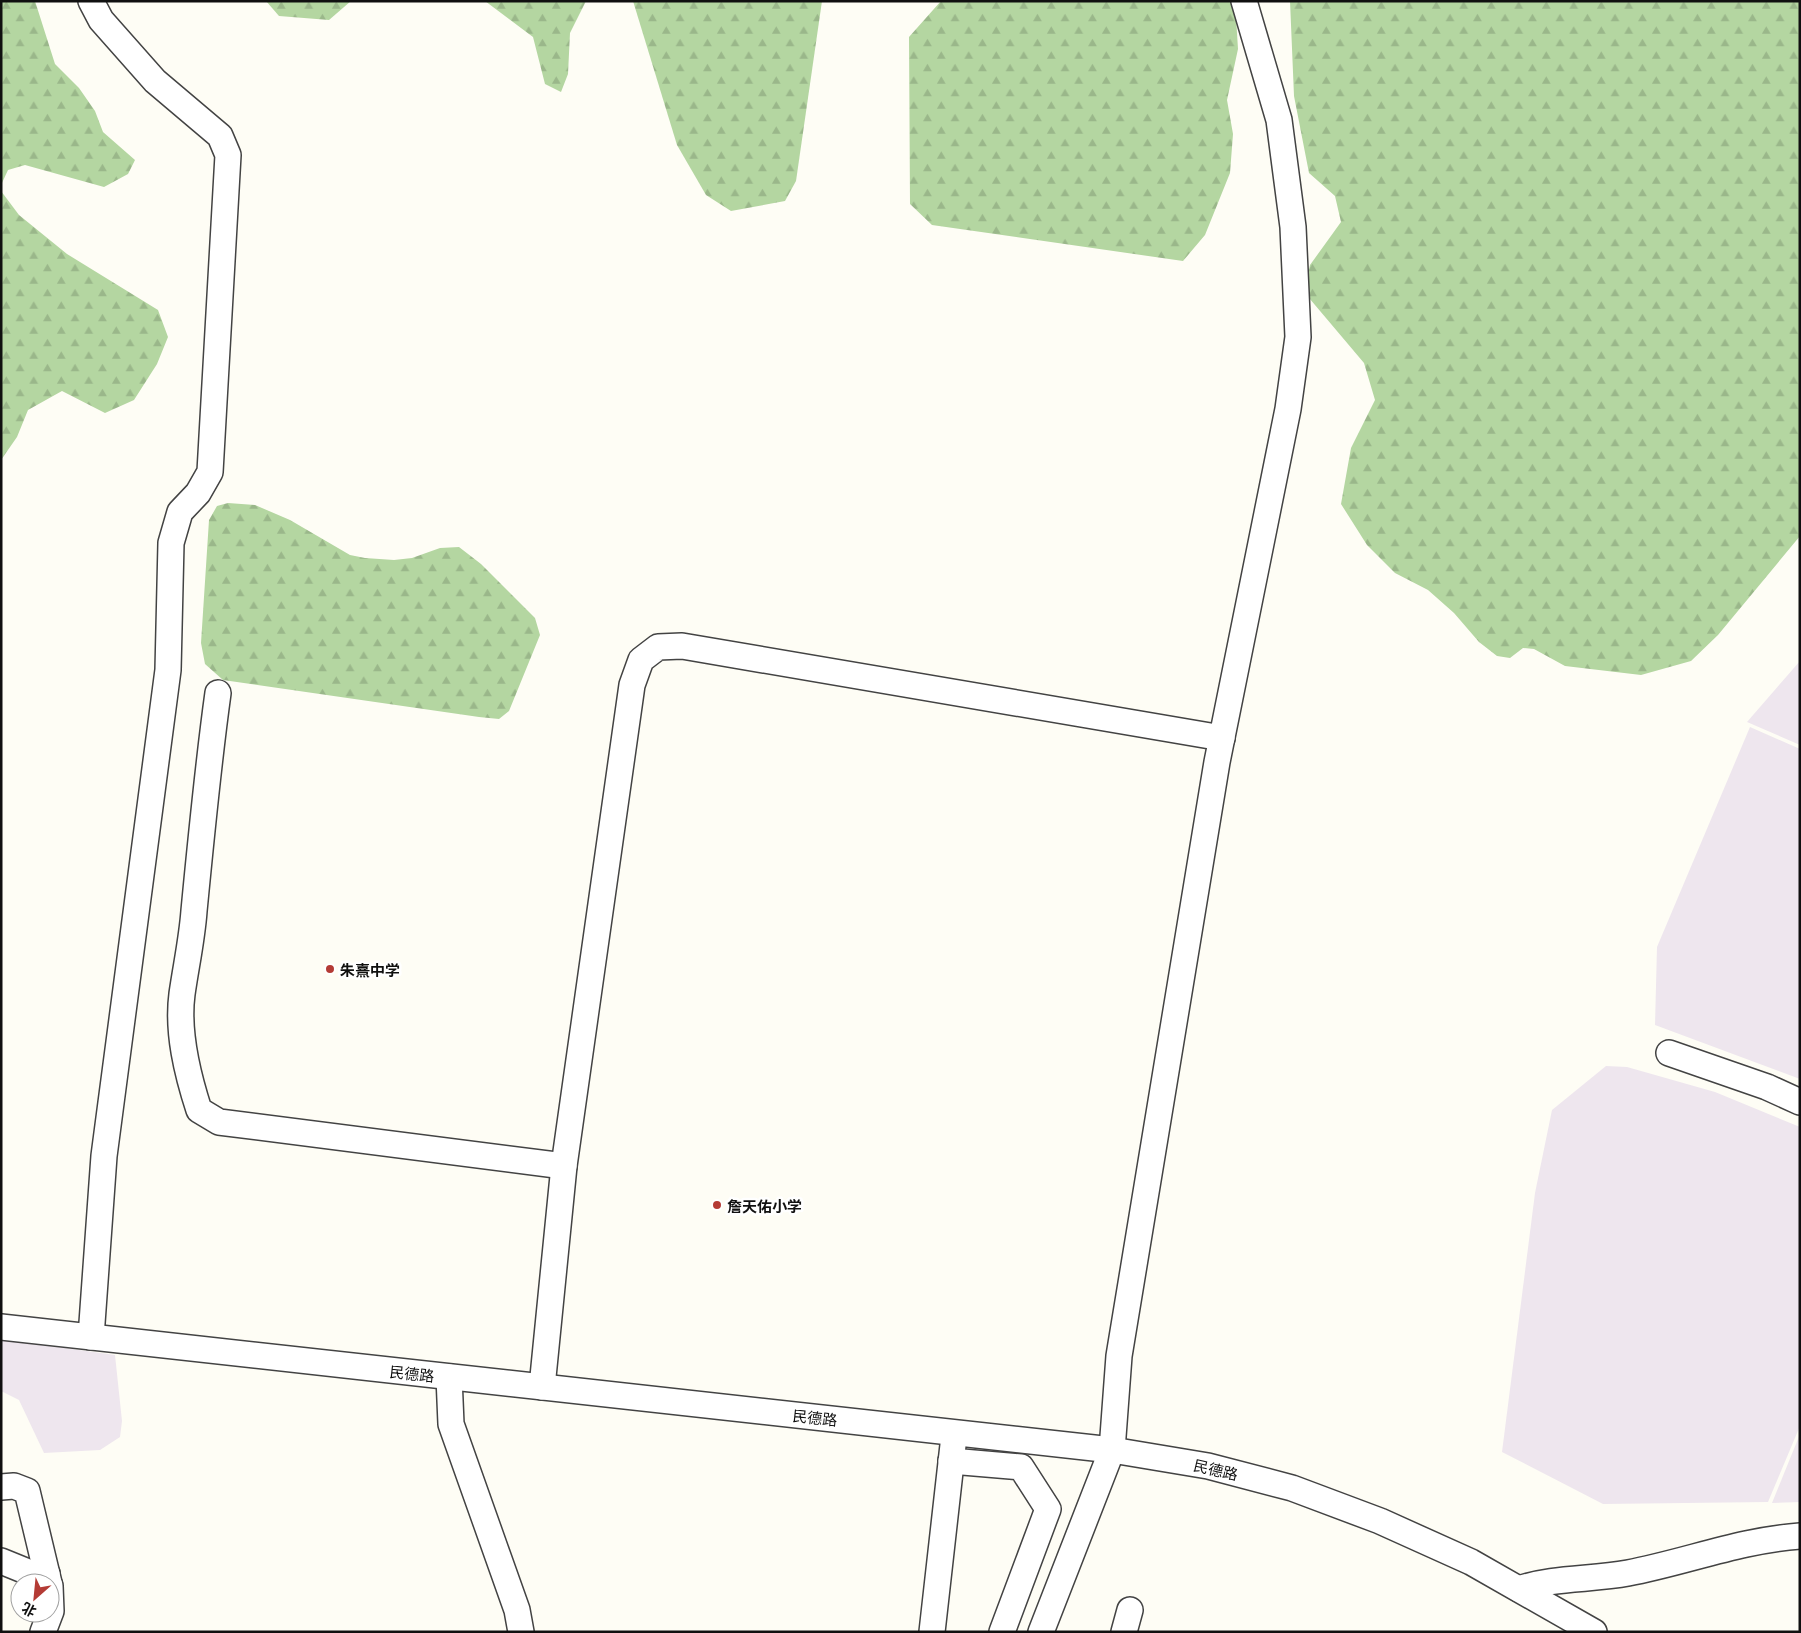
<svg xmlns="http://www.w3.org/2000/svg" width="1801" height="1633" font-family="Georgia,'Noto Sans SC',serif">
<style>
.industrial{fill:#eee6ee}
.forest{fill:url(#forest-firs)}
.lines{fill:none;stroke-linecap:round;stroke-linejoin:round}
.minor-casing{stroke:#434343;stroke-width:28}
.minor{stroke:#fff;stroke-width:25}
.poi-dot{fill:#b43b35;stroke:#fff;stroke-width:2}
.labels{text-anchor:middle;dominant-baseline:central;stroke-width:5;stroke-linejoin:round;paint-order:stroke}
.poi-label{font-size:15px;font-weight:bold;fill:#101010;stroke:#fff;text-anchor:start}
.street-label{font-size:15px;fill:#101010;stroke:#fff}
</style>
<defs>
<pattern id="forest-firs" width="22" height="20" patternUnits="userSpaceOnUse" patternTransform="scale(1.25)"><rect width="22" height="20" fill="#b4d6a1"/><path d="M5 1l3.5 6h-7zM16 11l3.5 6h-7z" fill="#9ab78a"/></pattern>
</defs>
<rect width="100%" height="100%" fill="#fefdf5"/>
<!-- industrial -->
<g class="industrial">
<path d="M1800,661V745L1747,722Z"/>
<path d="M1750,727L1800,749V1079L1655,1025L1657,947Z"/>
<path d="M1606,1066L1627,1067L1715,1092L1800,1127V1426L1768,1502L1603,1504L1502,1452L1535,1193L1552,1110Z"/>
<path d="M1,1339L115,1355L122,1421L120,1437L100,1450L44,1453L19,1400L1,1391Z"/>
<path d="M1800,1434V1502L1772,1503Z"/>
</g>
<!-- forest -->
<g class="forest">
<path d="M1,1H35L55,64L79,88L95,111L103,132L135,160L128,174L104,187L25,165L8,170L1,185Z"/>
<path d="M266,1H351L329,20L279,16Z"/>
<path d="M485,1H586L570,33L568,74L561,92L545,84L533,37Z"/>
<path d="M633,1H822L796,181L785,201L731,211L706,195L677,145Z"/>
<path d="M941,1H1235L1238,49L1227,100L1233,134L1230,173L1205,235L1183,261L932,225L910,204L909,37Z"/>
<path d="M1290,1H1800V536L1718,635L1691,661L1641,675L1565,666L1534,649L1523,648L1510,658L1497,656L1479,642L1454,613L1428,590L1395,573L1367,545L1341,504L1351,448L1375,400L1364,363L1304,292L1310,265L1341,222L1335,196L1309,173L1294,96Z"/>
<path d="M1,191L19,215L67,254L158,310L168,337L157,364L134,400L105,413L62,391L28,410L17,437L1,460Z"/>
<path d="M228,503L255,505L290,520L350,555L365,558L394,560L412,558L440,548L459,547L481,564L535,618L540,635L509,711L499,719L479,717L223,680L205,664L201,643L209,520L217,506Z"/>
</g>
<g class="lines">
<!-- minor casing -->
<g class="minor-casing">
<g id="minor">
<path d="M218,693C208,765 201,838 194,911C192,939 186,966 182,994C177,1032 187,1073 199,1110L219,1122L564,1166"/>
<path d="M1669,1053L1767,1087L1800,1102"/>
<path d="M1,1327L1112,1450L1208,1466L1292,1488L1380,1521L1471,1562L1594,1632"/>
<path d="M91,1337L104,1156L168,670L171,543L180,512L198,493L210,472L228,155L220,136L155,81L101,20L91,1"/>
<path d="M449,1377L451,1424L517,1610L521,1632"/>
<path d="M542,1387L564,1166L632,685L641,660L658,647L682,646L1222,738"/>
<path d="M951,1461L1021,1467L1048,1509L1002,1632"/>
<path d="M1,1487L14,1486L27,1491L49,1583"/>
<path d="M1,1561L33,1574H47"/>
<path d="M1519,1589C1554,1577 1591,1580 1628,1573C1686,1562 1741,1540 1800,1536"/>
<path d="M43,1632L51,1611L50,1586"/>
<path d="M932,1632L953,1445"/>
<path d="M1041,1632L1112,1450L1119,1356L1217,762L1288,409L1298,337L1293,227L1279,120L1244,1"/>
<path d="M1124,1632L1130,1610"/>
</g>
</g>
<!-- minor -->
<use href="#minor" class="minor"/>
</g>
<!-- markers -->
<g class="poi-dot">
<circle cx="330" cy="969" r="5"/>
<circle cx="717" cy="1205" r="5"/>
</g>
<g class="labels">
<!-- poi labels -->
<g class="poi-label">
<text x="340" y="969">朱熹中学</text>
<text x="727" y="1205">詹天佑小学</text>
</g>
<!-- street labels -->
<g class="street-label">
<text transform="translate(412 1373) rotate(6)">民德路</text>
<text transform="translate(815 1417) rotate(6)">民德路</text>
<text transform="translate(1216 1469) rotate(13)">民德路</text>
</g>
</g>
<!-- border -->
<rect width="1801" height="1633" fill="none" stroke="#101010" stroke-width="5"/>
<!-- north arrow -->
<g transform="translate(35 1598) rotate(207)"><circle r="24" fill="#ffffff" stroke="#9f9f9f"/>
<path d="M0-4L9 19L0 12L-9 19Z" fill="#b43b35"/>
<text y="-8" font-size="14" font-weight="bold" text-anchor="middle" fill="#101010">北</text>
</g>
</svg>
